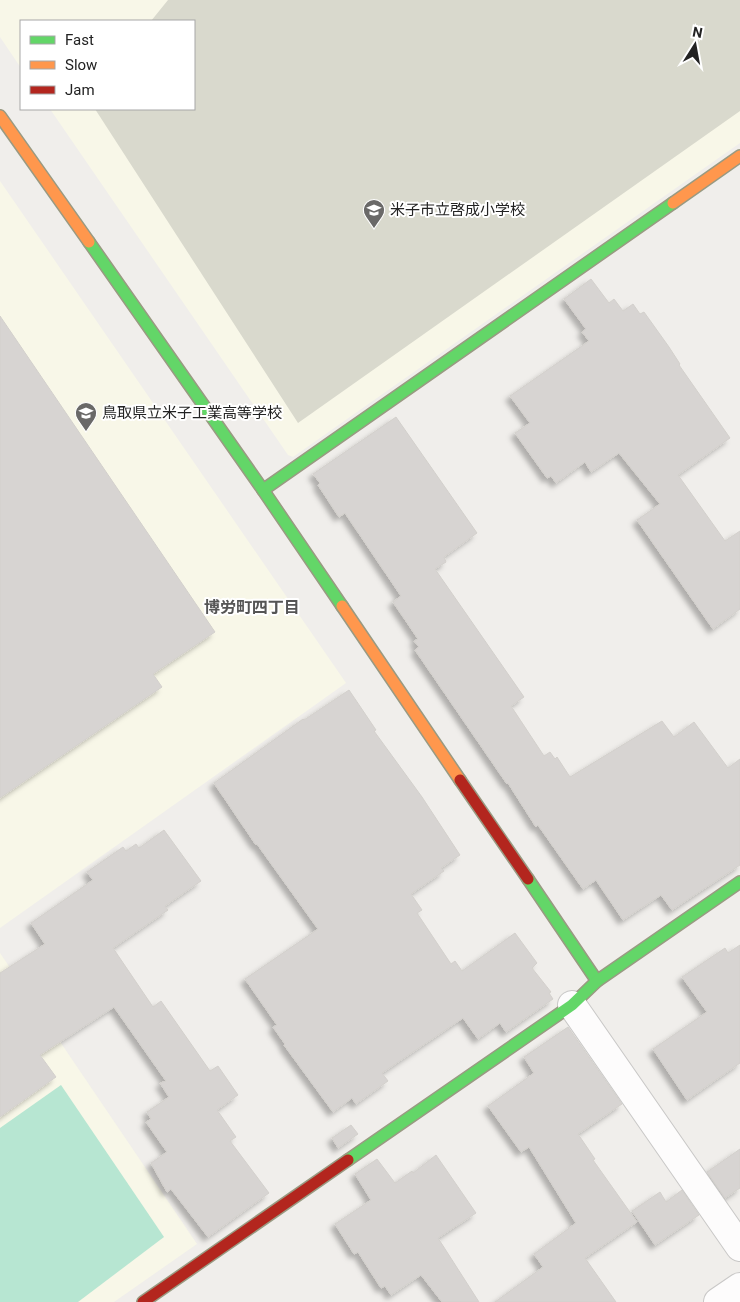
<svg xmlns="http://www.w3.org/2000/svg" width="740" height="1302" font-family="Roboto,'Noto Sans JP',sans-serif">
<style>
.education{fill:#f8f7e8}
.construction{fill:#d9d9cd}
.pitch{fill:#b7e6d2}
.building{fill:#d7d4d2;stroke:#d3d0cc;filter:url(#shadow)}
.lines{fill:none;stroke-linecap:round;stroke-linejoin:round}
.street-casing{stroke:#c9c8c7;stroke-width:30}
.fast-casing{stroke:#999a82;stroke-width:14}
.slow-casing{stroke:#999a82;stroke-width:14}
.jam-casing{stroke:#999a82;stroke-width:14}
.street{stroke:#fdfcfc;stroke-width:28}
.fast{stroke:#63d668;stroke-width:11}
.slow{stroke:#ff974d;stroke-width:11}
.jam{stroke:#b3261e;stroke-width:11}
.labels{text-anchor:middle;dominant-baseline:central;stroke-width:4;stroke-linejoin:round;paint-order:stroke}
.poi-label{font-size:15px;fill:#222;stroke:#fff;text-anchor:start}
.neighbourhood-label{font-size:16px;font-weight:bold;fill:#555;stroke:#fff}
</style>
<defs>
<filter id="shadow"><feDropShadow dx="-4.5" dy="4.5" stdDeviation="2.5" flood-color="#0004"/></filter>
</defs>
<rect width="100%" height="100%" fill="#f0eeeb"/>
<!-- education -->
<g class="education">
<path d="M0,0H740V143L293,457L288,455L50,109H194V21H21V68L0,37Z"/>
<path d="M0,181L346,683L0,928Z"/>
<path d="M0,953L197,1244L114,1302H0Z"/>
</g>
<!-- construction -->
<path class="construction" d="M168,0H740V111L298,423L95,109H194V21H151Z"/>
<!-- pitch -->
<path class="pitch" d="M61,1085L164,1237L78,1302H0V1128Z"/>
<!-- building -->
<g class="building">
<path d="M591,279L609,303L614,299L623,311L633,304L640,314L644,312L669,347L680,364L679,365L730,438L678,475L725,541L740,531V609L713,629L637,520L660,504L619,453L591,472L585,462L556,483L551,476L547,478L515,433L530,423L510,396L589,341L582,332L586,329L564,299Z"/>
<path d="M0,316L215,632L153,674L162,687L0,798Z"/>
<path d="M396,417L477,533L444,557L446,562L435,569L524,697L511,706L544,756L550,752L555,759L557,757L570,777L662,721L674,737L694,722L728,768L740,759V865L672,910L661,895L623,920L596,880L583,889L538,825L536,827L508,783L507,784L415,650L419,647L414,641L418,639L393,602L401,596L345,513L339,517L318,485L320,483L313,474Z"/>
<path d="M349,690L376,730L374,731L422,797L460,855L441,868L444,871L411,894L422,910L417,913L451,964L455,961L462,971L515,933L537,963L532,968L551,992L549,993L553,999L506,1032L500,1023L478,1039L463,1018L382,1073L388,1081L356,1104L352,1098L333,1112L284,1045L285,1044L273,1027L277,1025L245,979L318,929L257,844L256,845L214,783L303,719L304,720Z"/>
<path d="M164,830L201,881L165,906L168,910L113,948L153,1007L161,1001L210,1071L218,1066L238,1095L217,1110L236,1137L230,1141L269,1193L208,1237L171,1189L167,1192L151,1163L167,1152L146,1122L151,1119L147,1112L169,1097L160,1083L166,1081L114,1007L40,1055L56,1077L0,1117V973L45,944L31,923L93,880L87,872L123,847L126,851L136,844L139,848Z"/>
<path d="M740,945V1063L687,1100L653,1049L707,1012L682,977L725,948L728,953Z"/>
<path d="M568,1027L622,1104L578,1134L595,1159L593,1160L637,1222L585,1258L616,1302H495L543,1267L534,1254L576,1223L529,1147L521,1152L488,1106L534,1073L524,1057Z"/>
<path d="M351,1125L358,1134L338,1148L332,1138Z"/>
<path d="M740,1149V1188L725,1198L707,1172Z"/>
<path d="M436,1155L476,1213L438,1238L479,1302H442L421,1275L391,1295L385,1286L381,1288L358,1252L354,1254L335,1224L371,1200L355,1174L377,1159L395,1183L412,1171L413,1173Z"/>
<path d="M682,1190L699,1215L655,1245L632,1211L660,1192L666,1202Z"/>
</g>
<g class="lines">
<!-- street casing -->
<g class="street-casing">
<g id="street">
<path d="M572,1005L740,1247"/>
<path d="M718,1302L740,1287"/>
</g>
</g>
<!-- fast casing -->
<g class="fast-casing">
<g id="fast">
<path d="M89,242L263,490L342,606"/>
<path d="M263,490L673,203"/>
<path d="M528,879L597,981"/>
<path d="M348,1160L572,1005L597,981L740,882"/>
</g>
</g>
<!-- slow casing -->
<g class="slow-casing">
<g id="slow">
<path d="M0,116L89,242"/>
<path d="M673,203L740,156"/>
<path d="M342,606L460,780"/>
</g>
</g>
<!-- jam casing -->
<g class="jam-casing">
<g id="jam">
<path d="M460,780L528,879"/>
<path d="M143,1302L348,1160"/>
</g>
</g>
<!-- street -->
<use href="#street" class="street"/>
<!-- fast -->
<use href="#fast" class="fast"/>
<!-- slow -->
<use href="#slow" class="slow"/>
<!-- jam -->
<use href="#jam" class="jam"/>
</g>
<!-- icons -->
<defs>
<g id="school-pin" transform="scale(1.125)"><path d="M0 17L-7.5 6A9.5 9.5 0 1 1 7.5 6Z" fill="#6a6968" stroke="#fff"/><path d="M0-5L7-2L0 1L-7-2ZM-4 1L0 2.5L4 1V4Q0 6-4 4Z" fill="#fff"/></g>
</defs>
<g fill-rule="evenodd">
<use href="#school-pin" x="374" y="210"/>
<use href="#school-pin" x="86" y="413"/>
</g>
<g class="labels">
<!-- poi labels -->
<g class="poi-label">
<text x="390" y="210">米子市立啓成小学校</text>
<text x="102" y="413">鳥取県立米子工業高等学校</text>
</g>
<!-- neighbourhood labels -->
<g class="neighbourhood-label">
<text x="252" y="607">博労町四丁目</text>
</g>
</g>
<!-- legend -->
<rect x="20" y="20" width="175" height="90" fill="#ffffff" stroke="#a7a7a7"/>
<rect x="30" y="36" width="25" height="8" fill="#63d668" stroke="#a7a7a7"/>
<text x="65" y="45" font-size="15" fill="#222222">Fast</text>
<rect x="30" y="61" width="25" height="8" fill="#ff974d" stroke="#a7a7a7"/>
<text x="65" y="70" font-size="15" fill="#222222">Slow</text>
<rect x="30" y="86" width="25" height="8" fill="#b3261e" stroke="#a7a7a7"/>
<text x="65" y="95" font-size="15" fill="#222222">Jam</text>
<!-- north arrow -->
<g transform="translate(695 45) rotate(11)" stroke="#ffffff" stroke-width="4" paint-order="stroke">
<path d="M0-4L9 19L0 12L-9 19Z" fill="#222222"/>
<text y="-8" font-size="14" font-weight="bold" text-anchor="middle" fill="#222222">N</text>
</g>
</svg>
